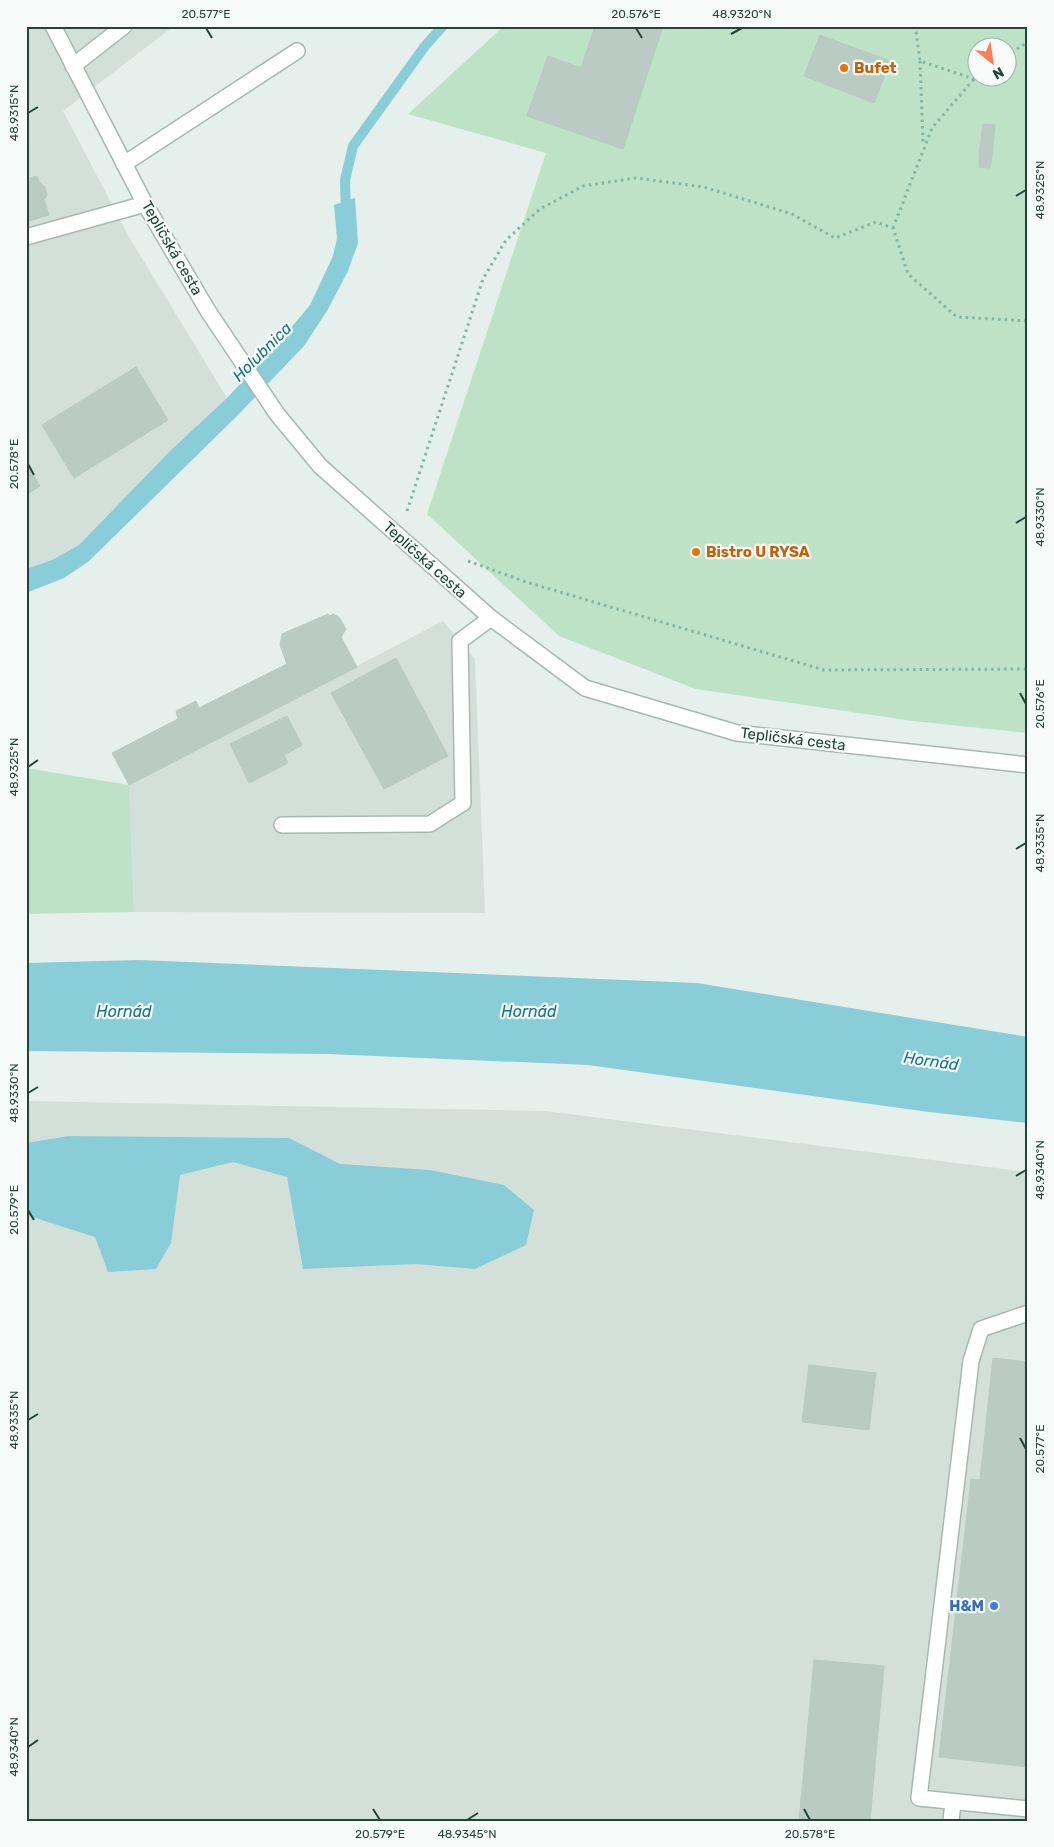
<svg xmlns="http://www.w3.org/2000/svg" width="1054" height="1847" font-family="Rubik,sans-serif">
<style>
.built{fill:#d3e0da}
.green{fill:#bde2c6;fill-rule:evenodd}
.water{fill:#89cdd8}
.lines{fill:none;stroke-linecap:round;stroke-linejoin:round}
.stream{stroke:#89cdd8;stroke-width:10}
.building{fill:#bacbc4;stroke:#b7cac2}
.service-casing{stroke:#a7b8b2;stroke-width:18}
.tertiary-casing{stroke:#a7b8b2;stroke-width:18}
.path{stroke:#83b6a5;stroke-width:3;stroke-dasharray:2.5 4;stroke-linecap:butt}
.service{stroke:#fff;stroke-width:15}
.tertiary{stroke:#fff;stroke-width:15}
.ticks{fill:none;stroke:#22443a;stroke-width:2}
.food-dot{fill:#e8710a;stroke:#f6fbf9;stroke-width:2}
.shop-dot{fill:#3f7fe0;stroke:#f6fbf9;stroke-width:2}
.labels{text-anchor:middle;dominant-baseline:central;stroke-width:4.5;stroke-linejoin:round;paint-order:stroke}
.food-label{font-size:15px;font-weight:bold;fill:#c56008;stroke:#f6fbf9;text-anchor:start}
.street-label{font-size:15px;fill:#22443a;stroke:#f6fbf9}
.shop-label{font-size:15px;font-weight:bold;fill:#366cbe;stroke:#f6fbf9;text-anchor:end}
.water-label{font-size:16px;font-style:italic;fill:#167486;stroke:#f6fbf9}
.neatline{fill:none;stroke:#22443a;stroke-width:2}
.ticks-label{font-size:12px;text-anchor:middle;fill:#22443a}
</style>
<rect width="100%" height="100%" fill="#e5efeb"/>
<!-- built -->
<g class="built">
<path d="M26,26H174L63,111L129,237L227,398L171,450L79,545L52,560L26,569Z"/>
<path d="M443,621L475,659L485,913L134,912L129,785Z"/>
<path d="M26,1101L545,1111L1028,1172V1821H26Z"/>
</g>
<!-- green -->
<g class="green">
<path d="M504,26H1028V733L913,721L696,689L559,636L427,514L546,153L408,114ZM976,48H1006V78H976Z"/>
<path d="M26,768L129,785L134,912L26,914Z"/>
</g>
<!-- water -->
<g class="water">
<path d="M355,198L358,243L348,271L327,311L304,346L237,416L88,562L64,578L26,593V569L52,560L79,545L171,450L227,398L279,342L310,305L333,256L337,238L334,205Z"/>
<path d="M139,960L697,983L1028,1037V1123L929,1112L588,1065L328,1054L26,1051V963Z"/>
<path d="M69,1136L289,1138L340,1164L430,1170L504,1185L534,1210L526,1245L475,1269L416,1264L303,1269L287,1177L233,1162L180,1175L171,1243L156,1269L108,1272L95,1237L29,1216L26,1227V1143Z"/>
</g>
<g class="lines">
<!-- stream -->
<path class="stream" d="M346,214L345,180L353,146L425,46L443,26"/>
</g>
<!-- building -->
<g class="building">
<path d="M595,26H663L623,149L527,116L548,56L581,68Z"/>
<path d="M820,35L890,61L874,103L804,76Z"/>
<path d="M983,124L995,125L992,156L979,155Z"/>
<path d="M979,155L992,156L990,168L979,167Z"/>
<path d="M37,176L39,182L45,187L47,195L44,200L49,215L26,222V179Z"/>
<path d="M136,367L168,420L74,478L42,425Z"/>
<path d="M26,464L40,486L26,495Z"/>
<path d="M328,614L330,616L333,614L339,617L346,629L341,637L357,667L129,785L112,753L178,719L176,711L196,701L199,708L287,664L280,645L282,634Z"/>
<path d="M396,658L448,756L384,789L331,693Z"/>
<path d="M287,716L302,745L284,755L288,763L249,783L230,744Z"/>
<path d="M993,1358L1028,1362V1767L939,1757L971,1479L980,1480Z"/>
<path d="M809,1365L876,1373L869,1430L802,1422Z"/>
<path d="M814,1660L884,1666L870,1821H799Z"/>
</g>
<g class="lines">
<!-- service casing -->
<g class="service-casing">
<g id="service">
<path d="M73,66L124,26"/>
<path d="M124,164L297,51"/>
<path d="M26,237L145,204"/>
<path d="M282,825L430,824L463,803L460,641L491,618"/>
<path d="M1028,1313L981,1329L971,1361L919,1798L1028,1809"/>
<path d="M951,1821L953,1802"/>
</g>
</g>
<!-- tertiary casing -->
<g class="tertiary-casing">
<path id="tertiary" d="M53,26L145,204L208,311L277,414L320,466L491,618L585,688L737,733L1028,765"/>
</g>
<!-- path -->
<g class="path">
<path d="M913,26L916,32L920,61L974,79L976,77"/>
<path d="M1006,56L1028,42"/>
<path d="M920,61L923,143"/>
<path d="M893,228L932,128L974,79"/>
<path d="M407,511L483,279L506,240L540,209L583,186L636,178L704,187L792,214L835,238L876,222L893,228L908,274L957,317L1028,321"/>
<path d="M468,561L526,582L824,670L1028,669"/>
</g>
<!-- service -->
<use href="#service" class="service"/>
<!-- tertiary -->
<use href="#tertiary" class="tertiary"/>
</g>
<!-- ticks -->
<path class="ticks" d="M206,28L212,38M636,28L642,38M731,34L742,28M28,113L38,107M1016,196L1026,190M28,464L34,475M1016,523L1026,517M1020,693L1026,704M28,767L38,760M1016,849L1026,843M28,1093L38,1087M1016,1176L1026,1170M28,1210L34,1220M28,1420L38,1414M1020,1438L1026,1449M28,1747L38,1740M373,1809L380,1820M804,1809L810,1820M467,1820L478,1813"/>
<!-- markers -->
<g class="food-dot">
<circle cx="844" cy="68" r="5"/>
<circle cx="696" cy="552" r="5"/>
</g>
<circle class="shop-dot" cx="994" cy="1606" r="5"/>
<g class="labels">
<!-- food labels -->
<g class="food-label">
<text x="854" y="68">Bufet</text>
<text x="706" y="552">Bistro U RYSA</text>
</g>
<!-- street labels -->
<g class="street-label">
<text transform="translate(172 248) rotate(60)">Tepličská cesta</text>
<text transform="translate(425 560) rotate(42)">Tepličská cesta</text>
<text transform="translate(793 739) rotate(7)">Tepličská cesta</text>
</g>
<!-- shop labels -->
<g class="shop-label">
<text x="984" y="1606">H&amp;M</text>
</g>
<!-- water labels -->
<g class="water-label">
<text transform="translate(262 352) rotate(-45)">Holubnica</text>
<text x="124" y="1011">Hornád</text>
<text x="529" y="1011">Hornád</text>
<text transform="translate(931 1061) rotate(8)">Hornád</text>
</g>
</g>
<!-- border -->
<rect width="1054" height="1847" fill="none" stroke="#f6fbf9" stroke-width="55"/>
<!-- north arrow -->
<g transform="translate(992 62) rotate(150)"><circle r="24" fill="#f6fbf9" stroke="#a1b2ad"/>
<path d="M0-4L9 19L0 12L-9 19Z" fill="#fd7d55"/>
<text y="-8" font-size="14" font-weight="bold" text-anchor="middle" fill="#22443a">N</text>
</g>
<rect x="28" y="28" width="998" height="1792" class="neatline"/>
<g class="ticks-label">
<text x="206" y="18">20.577°E</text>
<text x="636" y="18">20.576°E</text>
<text x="742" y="18">48.9320°N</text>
<text transform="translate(14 113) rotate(-90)" y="4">48.9315°N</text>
<text transform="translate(1040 190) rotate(-90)" y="4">48.9325°N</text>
<text transform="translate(14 464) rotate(-90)" y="4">20.578°E</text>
<text transform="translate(1040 517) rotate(-90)" y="4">48.9330°N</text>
<text transform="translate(1040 704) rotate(-90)" y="4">20.576°E</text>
<text transform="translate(14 767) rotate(-90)" y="4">48.9325°N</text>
<text transform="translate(1040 843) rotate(-90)" y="4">48.9335°N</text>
<text transform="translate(14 1093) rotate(-90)" y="4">48.9330°N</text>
<text transform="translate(1040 1170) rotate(-90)" y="4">48.9340°N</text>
<text transform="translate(14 1210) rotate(-90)" y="4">20.579°E</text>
<text transform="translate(14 1420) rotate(-90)" y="4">48.9335°N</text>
<text transform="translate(1040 1449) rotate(-90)" y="4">20.577°E</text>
<text transform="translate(14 1747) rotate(-90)" y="4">48.9340°N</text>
<text x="380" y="1838">20.579°E</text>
<text x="467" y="1838">48.9345°N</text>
<text x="810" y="1838">20.578°E</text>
</g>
</svg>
